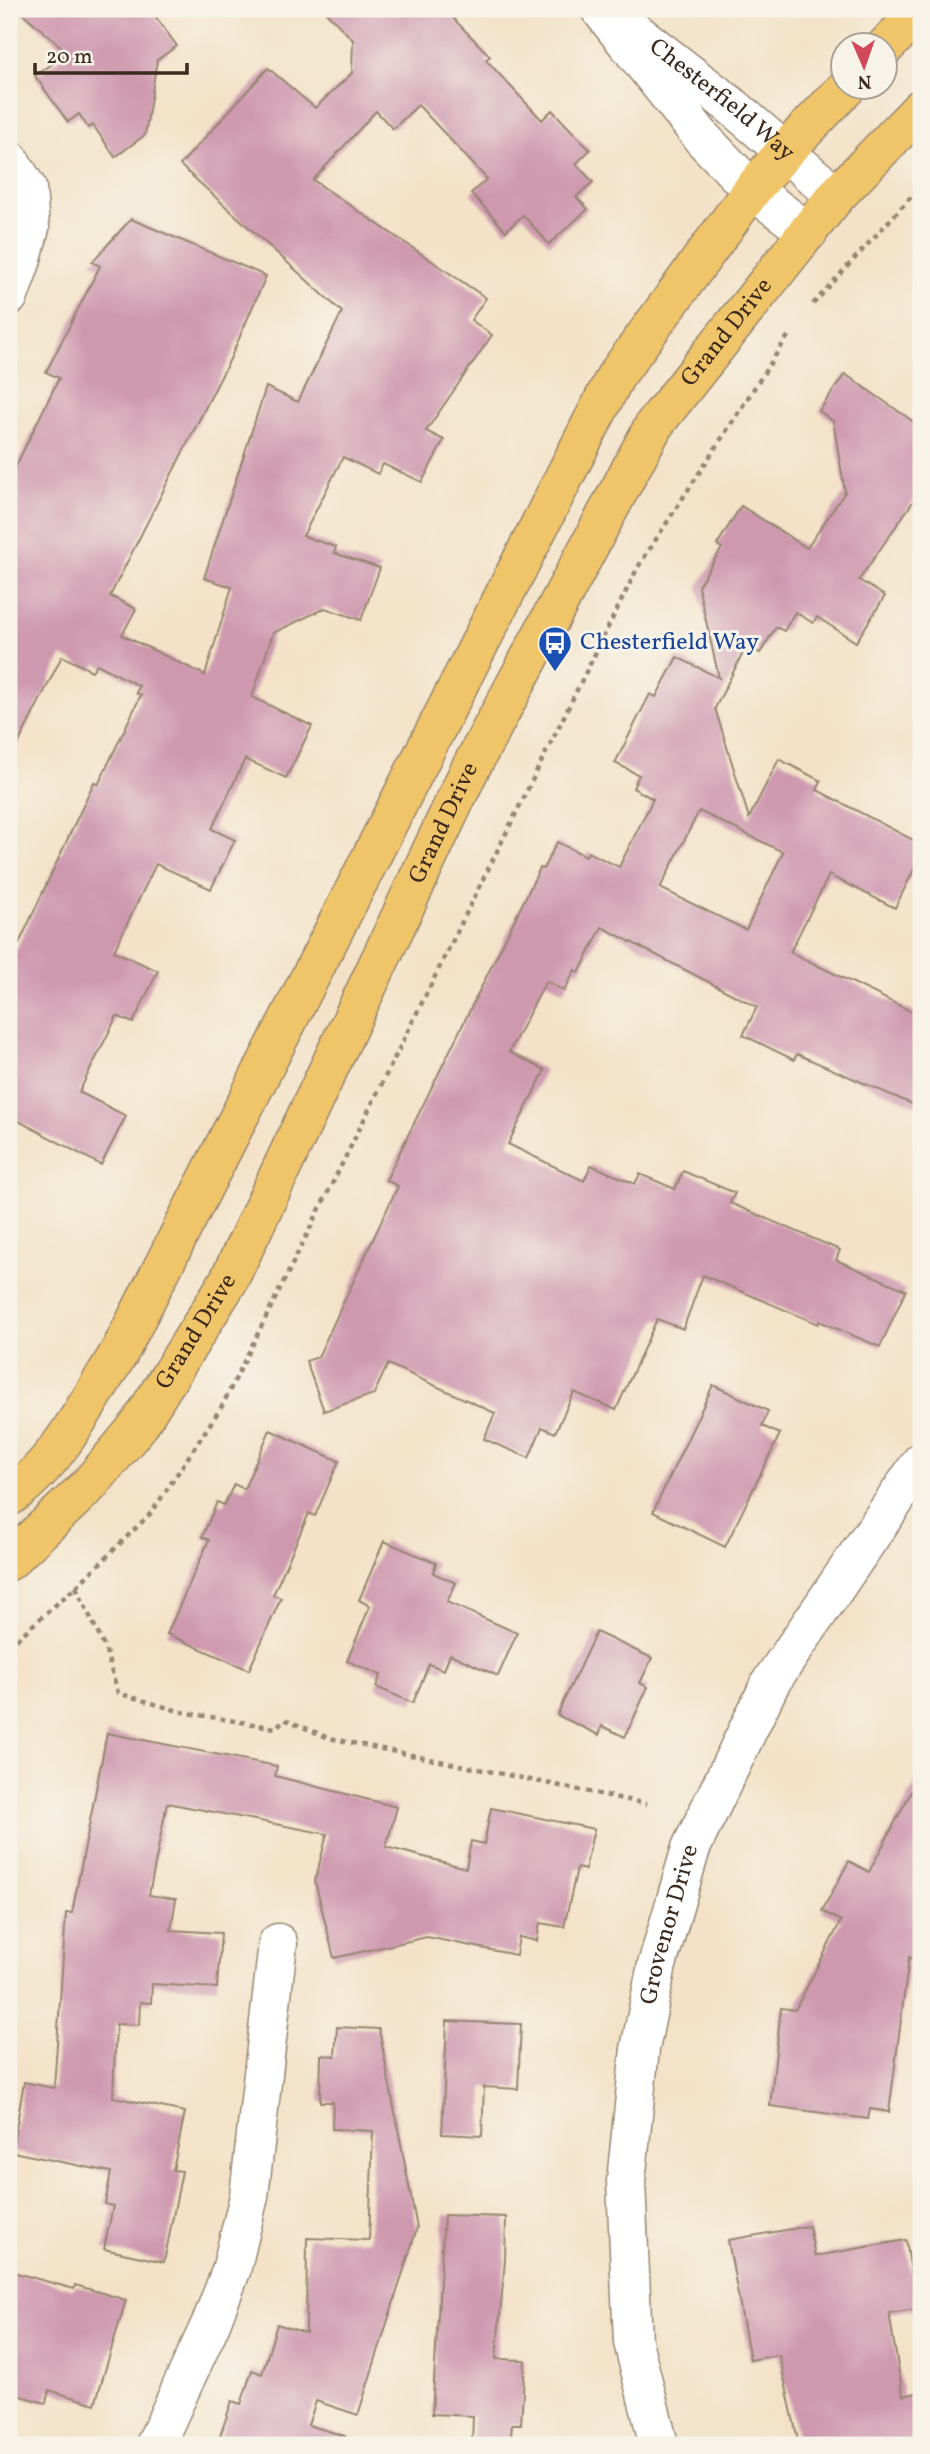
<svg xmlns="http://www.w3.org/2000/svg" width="930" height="2454" font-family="Vollkorn,serif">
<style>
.building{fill:#ce98af;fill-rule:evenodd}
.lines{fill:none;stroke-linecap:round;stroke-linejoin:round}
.minor-casing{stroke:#978672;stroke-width:41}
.major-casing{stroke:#978672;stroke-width:41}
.path{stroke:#978672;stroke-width:4.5;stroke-dasharray:5 5;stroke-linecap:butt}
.minor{stroke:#fff;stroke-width:38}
.major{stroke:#f0c469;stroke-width:38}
.labels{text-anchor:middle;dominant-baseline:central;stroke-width:6;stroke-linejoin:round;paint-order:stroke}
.street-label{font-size:24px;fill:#3b2a1e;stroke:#f7f3e8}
.transit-label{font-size:24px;fill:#164399;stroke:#f7f3e8;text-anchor:start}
</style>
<rect width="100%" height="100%" fill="#f7f3e8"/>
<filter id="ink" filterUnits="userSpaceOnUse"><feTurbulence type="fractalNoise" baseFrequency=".0143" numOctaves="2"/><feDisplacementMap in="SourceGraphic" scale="14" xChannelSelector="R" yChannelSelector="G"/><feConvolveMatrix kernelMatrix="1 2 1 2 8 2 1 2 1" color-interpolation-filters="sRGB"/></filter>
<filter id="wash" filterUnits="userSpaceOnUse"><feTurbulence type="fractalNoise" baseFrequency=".00686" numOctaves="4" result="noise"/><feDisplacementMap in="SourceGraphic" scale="28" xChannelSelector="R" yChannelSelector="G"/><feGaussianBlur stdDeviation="1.57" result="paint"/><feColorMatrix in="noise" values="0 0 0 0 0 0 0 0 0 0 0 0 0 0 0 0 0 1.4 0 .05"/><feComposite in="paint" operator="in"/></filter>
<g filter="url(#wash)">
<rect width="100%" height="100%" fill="#f3e2c7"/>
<g id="blocks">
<!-- building -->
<g class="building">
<path d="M18,9H150L177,46L157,60L145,135L115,157L93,125L88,128L79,114L68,122L35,76L68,53Z"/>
<path d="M323,9H444L490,56L486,60L542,120L552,110L590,150L576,164L593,182L576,197L588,209L549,244L523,215L506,231L471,193L487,179L418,105L393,129L376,111L313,180L486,298L471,320L492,335L426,431L444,440L422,482L383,464L378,474L343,457L303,536L336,547L334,553L380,568L361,620L325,608L273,633L252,697L312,726L286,778L245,759L212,829L235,840L211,889L156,864L114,951L158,971L133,1023L117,1016L79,1092L126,1116L101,1165L9,1116V965L94,782L98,785L141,695L136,693L139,686L97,664L92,671L62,656L9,762V480L59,378L46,372L100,266L92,262L131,219L266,276L231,357L110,596L136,609L122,635L205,675L232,587L204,578L266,387L298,402L342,312L180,165L268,68L315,108L352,73L353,40Z"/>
<path d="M845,374L921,427V490L859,580L885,596L856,642L817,617L813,623L795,612L784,631L776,627L760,653L747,645L715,708L749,818L779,759L821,781L817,790L921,844V855L895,908L829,875L790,952L921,1016V1108L797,1054L794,1060L743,1035L757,1007L602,927L579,973L575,970L564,991L546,981L509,1052L545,1070L508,1144L584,1181L591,1165L635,1184L640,1174L675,1189L683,1171L735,1193L730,1203L840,1250L836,1260L906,1290L880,1347L819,1321L818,1324L703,1275L683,1329L657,1319L616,1410L574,1392L555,1433L542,1427L529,1458L484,1439L495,1413L388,1364L374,1394L324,1411L306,1361L318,1357L398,1186L386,1180L540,868L543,869L557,842L586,856L588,852L619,867L653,799L633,788L639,775L615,763L650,694L656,697L677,657L719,678L698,586L722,548L717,545L741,506L807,548L845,492L833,421L819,411ZM699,811L783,852L746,930L660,888Z"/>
<path d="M713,1385L768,1411L762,1426L780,1434L725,1547L653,1512Z"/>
<path d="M270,1430L339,1461L315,1516L309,1513L273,1595L281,1598L249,1670L167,1634L209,1540L202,1537L217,1502L224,1505L234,1484L244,1489Z"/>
<path d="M384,1541L436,1563L433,1573L456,1583L447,1602L517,1633L498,1676L450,1654L444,1670L429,1664L413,1703L376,1687L381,1675L347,1661L370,1606L359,1600Z"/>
<path d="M596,1632L652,1658L640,1683L648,1687L625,1737L602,1726L599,1735L557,1715Z"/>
<path d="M107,1733L277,1766L275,1776L397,1807L386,1847L466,1868L471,1841L484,1844L491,1808L594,1829L585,1870L577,1868L564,1927L540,1923L537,1941L519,1937L516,1955L427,1937L334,1958L315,1881L327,1834L167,1803L149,1895L176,1899L171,1930L221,1933L217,1988L152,1984L151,2003L140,2002L139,2025L116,2024L113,2097L185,2112L173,2170L182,2171L164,2262L104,2249L113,2206L105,2204L111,2172L12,2152L24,2082L54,2088L66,1913H72Z"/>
<path d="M921,1773V1963L909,1957L889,2112L870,2109L868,2119L770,2106L781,2008L795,2010L841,1921L822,1911L849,1861L869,1872Z"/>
<path d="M447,2021L521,2024L518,2089L484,2087L482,2136L442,2134Z"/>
<path d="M337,2027L379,2029L417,2228L358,2415L316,2401L308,2425L345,2436L343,2445H217L232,2401L241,2404L252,2370L262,2374L277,2324L306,2333L307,2238L369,2240L373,2131L332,2129L333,2102H320L321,2055L335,2056Z"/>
<path d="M444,2215L506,2217L505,2260L496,2359L525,2360L521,2424H512L510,2445H472L473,2416L432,2414Z"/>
<path d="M809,2226L815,2256L906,2240L917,2309L889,2313L903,2396L921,2392V2445H799L779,2355L750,2360L728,2240Z"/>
<path d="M9,2271L74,2289L75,2285L126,2300L95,2404L49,2390L46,2403L9,2393Z"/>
</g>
</g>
</g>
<g filter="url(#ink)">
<use href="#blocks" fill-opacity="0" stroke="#978672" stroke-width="2"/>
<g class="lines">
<!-- minor casing -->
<g class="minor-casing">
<g id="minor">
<path d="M600,9L703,139L752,190L808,232"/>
<path id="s1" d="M637,33L733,107L836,196"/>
<path d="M9,159L27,188L30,228L21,262L9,296"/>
<path d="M155,2445L211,2323L231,2271L249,2196L278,1943"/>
<path id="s2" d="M659,2445L633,2342L626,2181L640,2049L657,1965L691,1848L771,1682L921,1462"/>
</g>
</g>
<!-- major casing -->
<g class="major-casing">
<g id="major">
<path d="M884,48L921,10"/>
<path d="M9,1497C59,1462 87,1403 119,1353L615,377L752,190L785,151L846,88"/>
<path id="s3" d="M9,1561L89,1485L139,1425L229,1280L469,771L654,425L836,196L921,108"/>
</g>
</g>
<!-- path -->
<g class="path">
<path d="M813,304L921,186"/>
<path d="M76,1587L105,1648L118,1693L182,1712L276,1728L284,1719L329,1738L647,1804"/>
<path d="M9,1646L76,1587L152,1512L222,1406L638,567L790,333"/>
</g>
<!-- minor -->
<use href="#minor" class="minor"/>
<!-- major -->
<use href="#major" class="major"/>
</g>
</g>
<!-- icons -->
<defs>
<g id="bus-pin" transform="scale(1.75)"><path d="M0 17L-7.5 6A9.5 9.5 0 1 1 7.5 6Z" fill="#1a4fb4" stroke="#f7f3e8"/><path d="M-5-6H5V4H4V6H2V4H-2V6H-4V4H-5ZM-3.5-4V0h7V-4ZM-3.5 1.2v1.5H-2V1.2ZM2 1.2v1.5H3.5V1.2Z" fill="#fff"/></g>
</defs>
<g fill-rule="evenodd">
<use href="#bus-pin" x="555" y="643"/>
</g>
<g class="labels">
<!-- street labels -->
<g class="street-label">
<text stroke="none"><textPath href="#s1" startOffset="108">Chesterfield Way</textPath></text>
<text stroke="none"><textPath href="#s3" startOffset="1432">Grand Drive</textPath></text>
<text stroke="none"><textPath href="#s3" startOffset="864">Grand Drive</textPath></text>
<text stroke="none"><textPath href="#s3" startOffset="298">Grand Drive</textPath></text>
<text stroke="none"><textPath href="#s2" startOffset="528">Grovenor Drive</textPath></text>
</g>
<!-- transit labels -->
<g class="transit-label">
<text x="580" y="643">Chesterfield Way</text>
</g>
</g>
<!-- margin -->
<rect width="930" height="2454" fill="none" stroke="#f7f3e8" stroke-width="35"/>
<!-- north arrow -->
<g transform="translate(864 66) rotate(178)"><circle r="33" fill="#f7f3e8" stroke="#aca397" stroke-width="2"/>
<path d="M0-5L12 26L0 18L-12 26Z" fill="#d1495b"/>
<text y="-10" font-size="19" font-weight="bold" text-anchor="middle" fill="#3b2a1e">N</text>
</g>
<!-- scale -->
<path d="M35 63v10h152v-10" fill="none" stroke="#3b2a1e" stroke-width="3.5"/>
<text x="46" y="63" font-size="21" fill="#3b2a1e" stroke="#f7f3e8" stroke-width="5" paint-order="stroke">20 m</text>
</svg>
